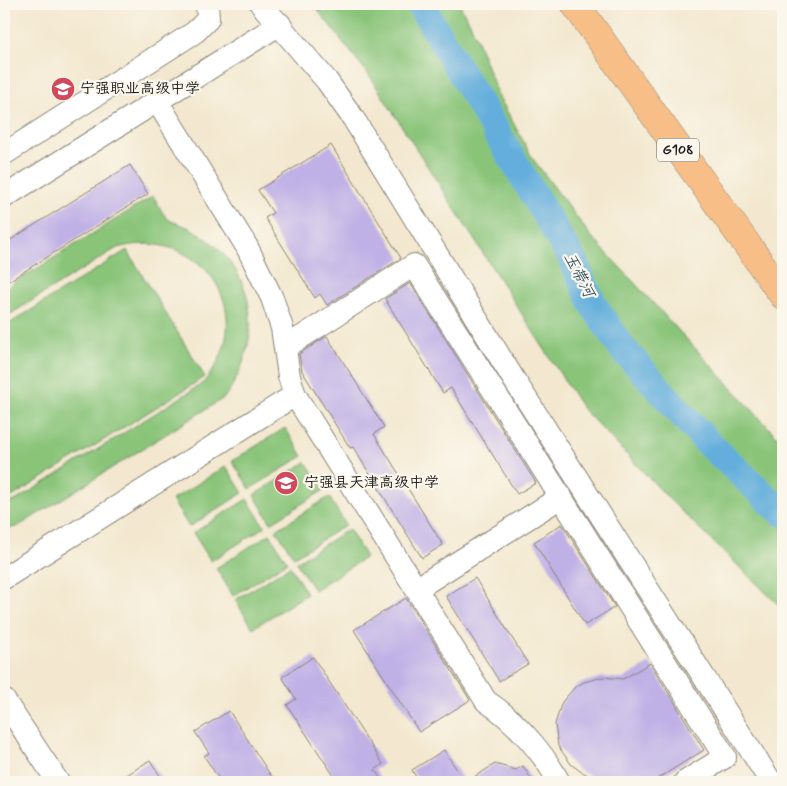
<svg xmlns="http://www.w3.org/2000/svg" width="787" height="786" font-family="Mynerve,'LXGW WenKai TC',sans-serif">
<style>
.green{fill:#89c479;stroke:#52704a}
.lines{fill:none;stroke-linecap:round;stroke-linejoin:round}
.river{stroke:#64aedc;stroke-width:28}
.building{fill:#bfb1e6}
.minor-casing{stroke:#888276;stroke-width:24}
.highway-casing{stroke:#888276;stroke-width:29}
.minor{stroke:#fff;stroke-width:22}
.highway{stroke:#f7be87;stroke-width:28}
.labels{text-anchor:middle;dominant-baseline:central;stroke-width:4.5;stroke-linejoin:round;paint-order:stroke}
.shield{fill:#fbf7ec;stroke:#5f5e5a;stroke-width:1}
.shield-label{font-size:14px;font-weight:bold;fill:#1c1c1c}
.poi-label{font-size:15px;fill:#1c1c1c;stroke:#fbf7ec;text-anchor:start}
.water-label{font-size:16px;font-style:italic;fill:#395669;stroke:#fbf7ec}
</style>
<rect width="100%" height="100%" fill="#fbf7ec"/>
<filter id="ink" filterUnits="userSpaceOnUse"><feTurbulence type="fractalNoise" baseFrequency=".02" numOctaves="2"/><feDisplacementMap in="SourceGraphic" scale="10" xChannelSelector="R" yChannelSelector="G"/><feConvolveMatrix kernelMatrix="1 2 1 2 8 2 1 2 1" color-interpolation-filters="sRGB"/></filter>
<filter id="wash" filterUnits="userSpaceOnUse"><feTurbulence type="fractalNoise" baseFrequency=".0096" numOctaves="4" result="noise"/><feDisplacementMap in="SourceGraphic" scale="20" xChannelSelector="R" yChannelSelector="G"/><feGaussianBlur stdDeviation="1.12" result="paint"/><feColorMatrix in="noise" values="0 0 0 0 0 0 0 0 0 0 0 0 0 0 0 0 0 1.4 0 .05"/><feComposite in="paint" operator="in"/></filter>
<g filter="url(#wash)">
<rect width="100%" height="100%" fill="#f3e8cf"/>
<!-- green -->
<g class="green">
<path d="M313,4H459L471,25L498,95L533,159L590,235L783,443V609L676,506L582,408L369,75Z"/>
<path d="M153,196C158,203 162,214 168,219C171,222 178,223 182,225C194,229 205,237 214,245C262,286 259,351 224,398L17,527L4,529V504L15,501L202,384C264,317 203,224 117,248L4,318V289Z"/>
<path d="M127,250L205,377L7,500L4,495V327Z"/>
<path d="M285,428L303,456L250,489L232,461Z"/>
<path d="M306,462L324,490L271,523L254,495Z"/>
<path d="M226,466L243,493L189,527L172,500Z"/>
<path d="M329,497L346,525L294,557L276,530Z"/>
<path d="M247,499L265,527L211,561L193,533Z"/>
<path d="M349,529L366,557L314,590L296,562Z"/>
<path d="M270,534L287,562L233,596L216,568Z"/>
<path d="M290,566L307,594L253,628L235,600Z"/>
</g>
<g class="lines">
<!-- river -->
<path class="river" d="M420,4L572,259L594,306L622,348L708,443L783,513"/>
</g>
<g id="blocks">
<!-- building -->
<g class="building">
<path d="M331,145L401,258L327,305L320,294L315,298L265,218L273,213L258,190Z"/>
<path d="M130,165L148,194L4,284V244Z"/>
<path d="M410,283L536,483L517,494L451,388L443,393L385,299Z"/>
<path d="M327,336L384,427L374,434L443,545L422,558L353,447L350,448L302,371L299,354Z"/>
<path d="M562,524L615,607L585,625L534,542Z"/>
<path d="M475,578L528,664L499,681L446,596Z"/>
<path d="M406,598L470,700L419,732L354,630Z"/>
<path d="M313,657L383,764L375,770L383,782H338L287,705L296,699L282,677Z"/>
<path d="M650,663L704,750L652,782H602L580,771L571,764L558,746L555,724L562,702L575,687L584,682L603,677L623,679Z"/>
<path d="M229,711L275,782H221L204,756L209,753L195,732Z"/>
<path d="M444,750L465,782H419L412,770Z"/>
<path d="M150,760L164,782H116Z"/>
<path d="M495,764L516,770L523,766L533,782H466Z"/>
</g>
</g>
</g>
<g filter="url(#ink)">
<use href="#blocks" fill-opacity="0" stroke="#888276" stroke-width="1"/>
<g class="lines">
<!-- minor casing -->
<g class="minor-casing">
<g id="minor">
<path d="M261,4L327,81L353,118L513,378L771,782"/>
<path d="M157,101L247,247L272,298L282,328L289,376L295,395"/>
<path d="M4,154L195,32L208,19L207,4"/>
<path d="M4,197L280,24"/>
<path d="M286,347L414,265L725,757L685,782"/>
<path d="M4,578L295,395L486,701C515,720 543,752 559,782"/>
<path d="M416,589L561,497"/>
<path d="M4,700L58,782"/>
</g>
</g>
<!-- highway casing -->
<g class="highway-casing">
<path id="highway" d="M575,4L783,295"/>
</g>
<!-- minor -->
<use href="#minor" class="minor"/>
<!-- highway -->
<use href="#highway" class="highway"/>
</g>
</g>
<!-- icons -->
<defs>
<g id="school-disc" transform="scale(1.25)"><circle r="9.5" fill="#d1495b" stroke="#fbf7ec"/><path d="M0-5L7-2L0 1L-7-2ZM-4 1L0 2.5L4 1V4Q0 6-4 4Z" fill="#fff"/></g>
</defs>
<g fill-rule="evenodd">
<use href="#school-disc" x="63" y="89"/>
<use href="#school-disc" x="286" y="483"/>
</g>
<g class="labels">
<!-- shield labels -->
<rect class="shield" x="657" y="138.5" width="42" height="23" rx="4"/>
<g class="shield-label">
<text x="678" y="150">G108</text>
</g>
<!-- poi labels -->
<g class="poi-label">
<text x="80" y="89">宁强职业高级中学</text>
<text x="304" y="483">宁强县天津高级中学</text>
</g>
<!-- water labels -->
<g class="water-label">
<text transform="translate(579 275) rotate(63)">玉带河</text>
</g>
</g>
<!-- margin -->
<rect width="787" height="786" fill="none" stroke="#fbf7ec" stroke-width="20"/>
</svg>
